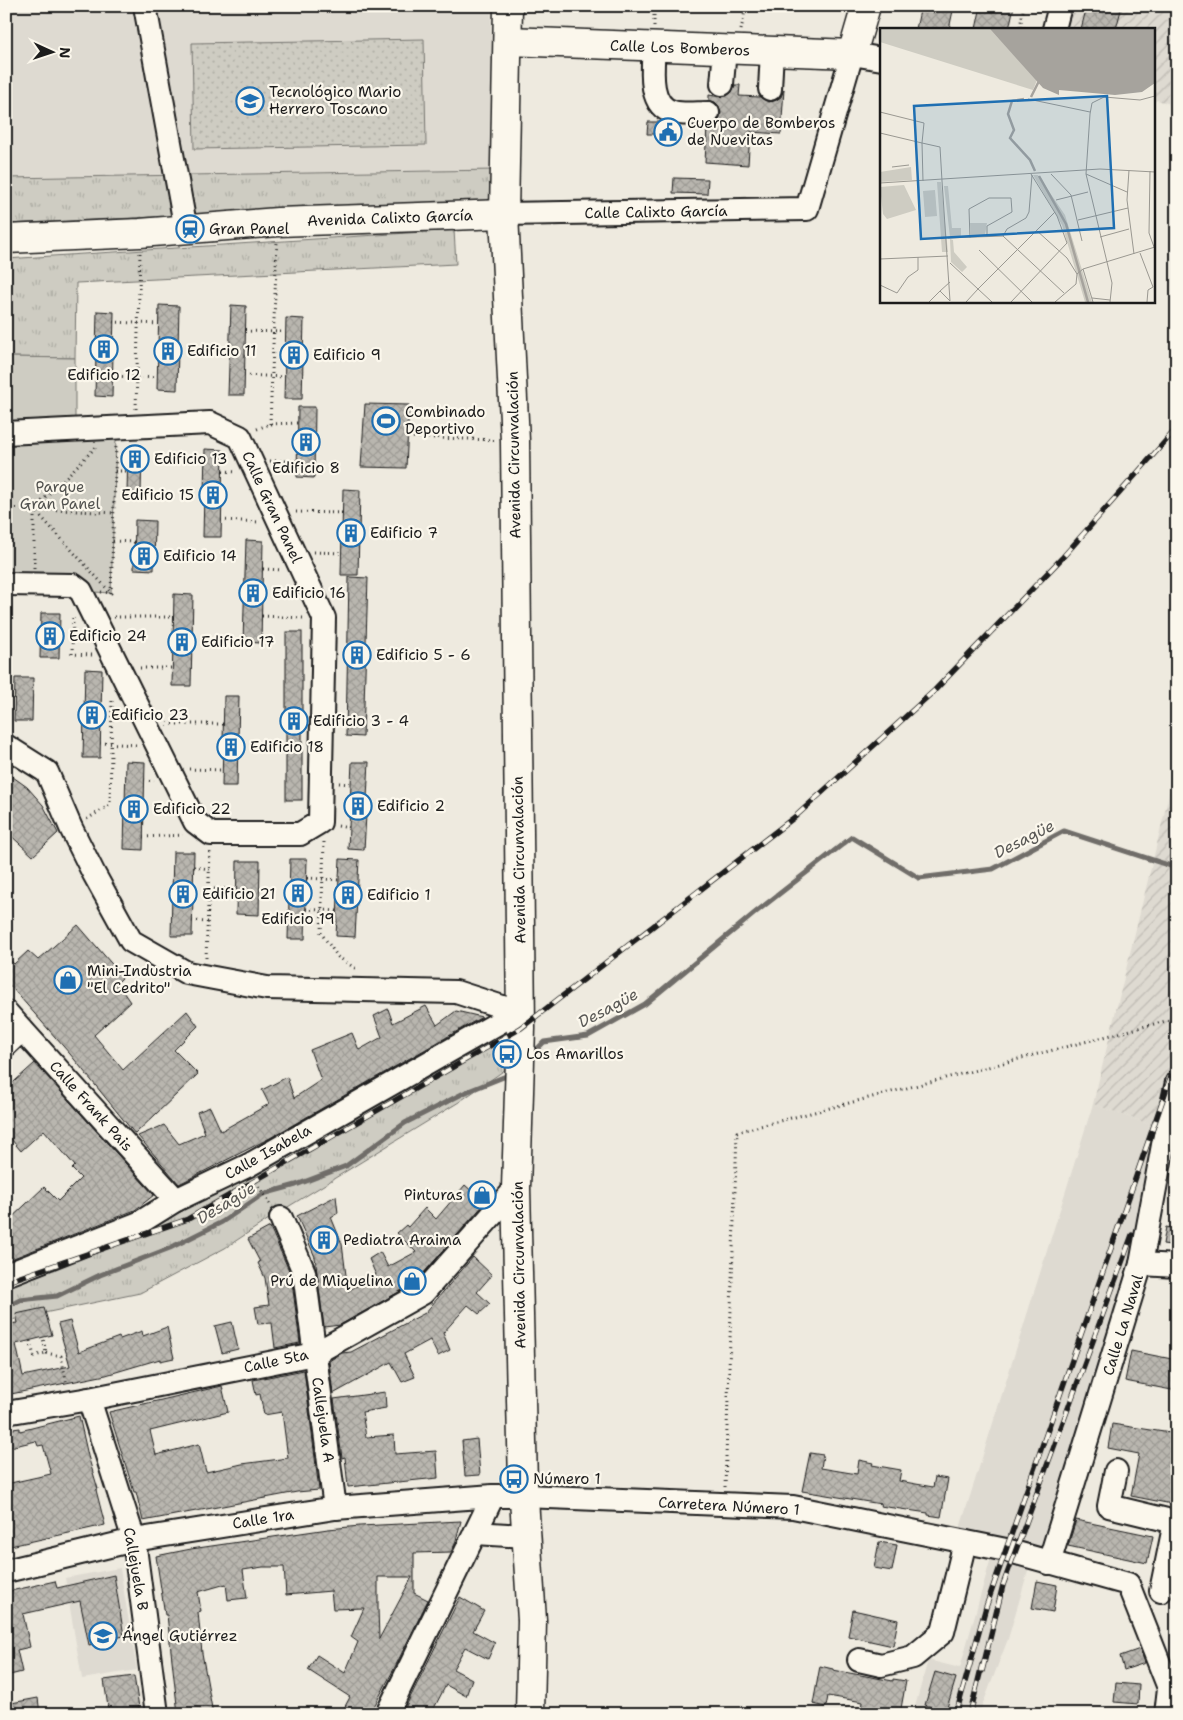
<svg xmlns="http://www.w3.org/2000/svg" width="1183" height="1720" font-family="'Shantell Sans',sans-serif">
<style>
.built{fill:#dedad1}
.industrial{fill:url(#industrial-furrows)}
.grass{fill:url(#grass-tufts);stroke:#75746f}
.park{fill:#ceccc2;stroke:#75746f}
.garden{fill:url(#garden-dots);stroke:#75746f}
.lines{fill:none;stroke-linecap:round;stroke-linejoin:round}
.stream{stroke:#6f6d69;stroke-width:5}
.building{fill:url(#building-cross-hatch);stroke:#1c1c1c;fill-rule:evenodd}
.minor-casing{stroke:#1c1c1c;stroke-width:26}
.major-casing{stroke:#1c1c1c;stroke-width:31}
.highway-casing{stroke:#1c1c1c;stroke-width:31}
.path{stroke:#1c1c1c;stroke-width:3;stroke-dasharray:1 4;stroke-linecap:butt}
.minor{stroke:#fbf7ec;stroke-width:22}
.major{stroke:#fbf7ec;stroke-width:28}
.highway{stroke:#fbf7ec;stroke-width:28}
.rail-casing{stroke:#1c1c1c;stroke-width:5.5}
.rail{stroke:#fbf7ec;stroke-width:4;stroke-dasharray:11;stroke-linecap:butt}
.labels{text-anchor:middle;dominant-baseline:central;stroke-width:4.5;stroke-linejoin:round;paint-order:stroke}
.street-label{font-size:15px;fill:#1c1c1c;stroke:#fbf7ec}
.poi-label{font-size:15px;fill:#1c1c1c;stroke:#fbf7ec;text-anchor:start}
.park-label{font-size:15px;fill:#51514e;stroke:#fbf7ec}
.water-label{font-size:16px;font-style:italic;fill:#5a5956;stroke:#fbf7ec}
.inset-river{fill:none;stroke:#a6a39d;stroke-width:2.5}
.inset-road{fill:none;stroke:#9a9891;stroke-width:1}
.view{fill:#1f6fb2;fill-opacity:0.15;stroke:#1f6fb2;stroke-width:2.5}
.inset-edge{fill:none;stroke:#1c1c1c;stroke-width:2.5}
</style>
<defs>
<pattern id="industrial-furrows" width="10" height="10" patternUnits="userSpaceOnUse" patternTransform="scale(1.25)"><rect width="10" height="10" fill="#dedad1"/><path d="M-1 1l2-2M0 10L10 0M9 11l2-2" fill="none" stroke="#bebab3"/></pattern>
<pattern id="grass-tufts" width="24" height="20" patternUnits="userSpaceOnUse" patternTransform="scale(1.25)"><rect width="24" height="20" fill="#ceccc2"/><path d="M3 7l-1-3M5 7V3M7 7l1-3M15 17l-1-3M17 17v-4M19 17l1-3" fill="none" stroke="#b0afa6"/></pattern>
<pattern id="garden-dots" width="8" height="8" patternUnits="userSpaceOnUse" patternTransform="scale(1.25)"><rect width="8" height="8" fill="#ceccc2"/><path d="M2 2h.1M6 6h.1" fill="none" stroke="#b0afa6" stroke-width="1.8" stroke-linecap="round"/></pattern>
<pattern id="building-cross-hatch" width="8" height="8" patternUnits="userSpaceOnUse" patternTransform="scale(1.25)"><rect width="8" height="8" fill="#b9b6af"/><path d="M0 0l8 8M0 8l8-8" fill="none" stroke="#9e9c96"/></pattern>
</defs>
<rect width="100%" height="100%" fill="#eeeadf"/>
<filter id="ink" filterUnits="userSpaceOnUse"><feTurbulence type="fractalNoise" baseFrequency=".02" numOctaves="2"/><feDisplacementMap in="SourceGraphic" scale="10" xChannelSelector="R" yChannelSelector="G"/><feConvolveMatrix kernelMatrix="1 2 1 2 8 2 1 2 1" color-interpolation-filters="sRGB"/></filter>
<g filter="url(#ink)">
<!-- built -->
<g class="built">
<path d="M6,6H491L495,170L6,178Z"/>
<path d="M1093,1104L1165,1130L1141,1264L1048,1561L1032,1557L1008,1639L979,1714H913L928,1660L960,1668L994,1547L956,1541Z"/>
<path d="M120,1568L137,1670L82,1679L65,1578Z"/>
</g>
<!-- industrial -->
<g class="industrial">
<path d="M1060,6H1177V106L1157,100L1154,102V29H1054Z"/>
<path d="M1177,762V1080L1165,1130L1093,1104Z"/>
</g>
<!-- grass -->
<g class="grass">
<path d="M495,170V201L6,224V178Z"/>
<path d="M454,230L456,264L76,283L75,358L6,357V259Z"/>
<path d="M513,1021L509,1067L459,1102L278,1213L225,1248L140,1293L6,1321V1279Z"/>
</g>
<!-- park -->
<g class="park">
<path d="M6,357L75,358V422L6,425Z"/>
<path d="M116,438L111,593L94,592L76,575L6,572V443Z"/>
</g>
<!-- garden -->
<path class="garden" d="M424,39L426,145L194,149L192,43Z"/>
<g class="lines">
<!-- stream -->
<g class="stream">
<path d="M530,1056L544,1042L588,1036L645,1004L756,912L852,837L919,878L993,869L1064,831L1177,868"/>
<path d="M6,1307L20,1300L57,1296L100,1275L170,1248L222,1222L263,1194L296,1185L346,1166L405,1123L466,1092L511,1074"/>
</g>
</g>
<!-- building -->
<g class="building">
<path d="M921,6H954L949,29H916Z"/>
<path d="M981,6H1014L1009,29H976Z"/>
<path d="M1087,6H1122L1116,29H1081Z"/>
<path d="M735,85H740L739,96L760,97L769,102L776,100L781,97L784,89L781,134L750,132L748,165L705,162L707,126L715,124L719,120L721,113L719,106L715,102L709,100V95L721,97L727,96L732,92Z"/>
<path d="M648,122H662V134H647Z"/>
<path d="M674,178L708,179L707,194L673,193Z"/>
<path d="M159,305L179,306L177,390L157,389Z"/>
<path d="M231,305L246,306L244,395H228Z"/>
<path d="M97,311L114,312L112,397L95,396Z"/>
<path d="M286,318L304,319L302,399H284Z"/>
<path d="M365,404L409,405L406,468L361,467Z"/>
<path d="M298,407H315L314,478L297,477Z"/>
<path d="M128,447H142L141,493H127Z"/>
<path d="M205,449L223,450L221,537H203Z"/>
<path d="M343,489L360,490L358,575H341Z"/>
<path d="M135,520L155,521L154,570L134,569Z"/>
<path d="M246,540L263,541L261,643L243,642Z"/>
<path d="M349,577L368,578L363,737L346,736Z"/>
<path d="M174,594L193,595L191,686H172Z"/>
<path d="M41,613H60L59,658H40Z"/>
<rect x="286" y="632" width="16" height="168"/>
<path d="M85,669L102,670L100,758H83Z"/>
<path d="M15,678H33L32,721H14Z"/>
<path d="M224,696H239L237,786H222Z"/>
<path d="M126,761L145,762L143,850L124,849Z"/>
<path d="M352,762H369L364,850L348,849Z"/>
<path d="M6,772L27,787L43,805L58,833L33,856L6,831Z"/>
<path d="M173,852H194L192,936H171Z"/>
<path d="M290,859H307L305,939H288Z"/>
<path d="M340,859L359,860L355,937L336,936Z"/>
<path d="M237,861H260L259,915L236,914Z"/>
<path d="M78,925L123,977L117,983L130,1002L94,1035L123,1070L187,1011L198,1026L174,1050L198,1074L135,1134L70,1054L6,981V956L14,964L28,951L38,960Z"/>
<path d="M426,1006L437,1025L456,1011L482,1017L270,1138L179,1184L138,1136L164,1125L179,1144L205,1133L197,1112L210,1107L221,1131L269,1104L262,1090L287,1077L294,1098L321,1080L310,1050L352,1033L359,1050L382,1037L374,1016L388,1009L393,1023Z"/>
<path d="M35,1063L154,1195L135,1210L6,1261V1223L44,1187L58,1201L81,1178L72,1169L75,1166L44,1130L21,1151L6,1133V1089Z"/>
<path d="M465,1185L485,1203L415,1283L340,1325L324,1327L315,1257L297,1216L336,1196L338,1213L331,1217L342,1244L348,1291L376,1275L369,1259L380,1252L388,1267L416,1252L397,1233L406,1225L408,1227L425,1208L436,1219Z"/>
<path d="M270,1227L291,1275L300,1343L275,1348L272,1323L258,1324L255,1307L269,1305L265,1278L258,1263L260,1262L248,1239Z"/>
<path d="M1166,1227L1177,1229V1246L1163,1244Z"/>
<path d="M473,1257L492,1275L477,1292L490,1304L479,1314L468,1305L443,1333L450,1350L438,1356L430,1340L404,1354L415,1377L402,1382L391,1362L333,1394L329,1361L342,1353L351,1352L425,1313Z"/>
<path d="M44,1308L52,1335L16,1344L23,1376L70,1366L58,1324L70,1321L79,1352L119,1337L120,1339L142,1331L143,1336L167,1327L174,1358L160,1361V1359L106,1375L6,1395V1324L18,1323L16,1314Z"/>
<path d="M232,1322L238,1349L222,1353L215,1326Z"/>
<path d="M1131,1351L1177,1360V1391L1125,1381Z"/>
<path d="M304,1370L319,1490L297,1492L143,1521L136,1492H134L109,1412L222,1386L228,1412L150,1431L156,1455L199,1444L206,1472L242,1464L288,1458L282,1412L264,1415L260,1394L256,1395L253,1380Z"/>
<path d="M385,1392L386,1408L362,1412L366,1437L394,1435L395,1454L436,1451L438,1478L348,1487L345,1457L342,1458L334,1399Z"/>
<path d="M79,1416L88,1456L98,1489L96,1490L105,1525L6,1547V1484L51,1474L43,1445L38,1446L36,1441L6,1448V1430L20,1428V1431Z"/>
<path d="M1112,1424L1177,1434V1505L1131,1496L1139,1454L1108,1448Z"/>
<path d="M477,1439L480,1475L465,1476L462,1441Z"/>
<path d="M810,1453L823,1455L821,1468L857,1474L859,1460L873,1463L872,1465L901,1470L899,1481L933,1487L935,1477L948,1479L941,1517L928,1515V1513L880,1506L881,1504L802,1491Z"/>
<path d="M1076,1520L1153,1536L1147,1563L1068,1546Z"/>
<path d="M461,1521L455,1544L451,1552L414,1553V1593L428,1600L395,1667L370,1714H341L350,1697L308,1670L317,1655L345,1673L358,1642L351,1637L364,1608L333,1609L331,1591L286,1595L284,1567H263L243,1570L247,1598L228,1600L226,1584L198,1592L201,1611L198,1612L202,1653L213,1714H178L167,1615H165L156,1556L191,1549L328,1529L360,1526ZM378,1577H412L379,1639L378,1608Z"/>
<path d="M879,1542L897,1545L892,1571L874,1568Z"/>
<path d="M114,1575L124,1636L104,1640V1641L89,1645L80,1601L23,1614L30,1647L17,1650L22,1672L6,1676V1592L55,1581L57,1588Z"/>
<path d="M1037,1581L1057,1585L1053,1612L1032,1608Z"/>
<path d="M460,1597L484,1611L473,1631L495,1643L488,1659L465,1647L453,1669L472,1679L466,1696L446,1685L431,1714H402Z"/>
<path d="M853,1610L898,1620L893,1646L848,1636Z"/>
<path d="M1140,1649L1145,1663L1124,1670L1120,1656Z"/>
<path d="M820,1666L833,1669V1670L893,1681V1679L906,1681L900,1714H861L863,1702L828,1696L826,1707L813,1704Z"/>
<path d="M935,1672L956,1678L946,1711L925,1705Z"/>
<path d="M134,1676L140,1714H109L104,1680Z"/>
<path d="M1116,1683L1139,1685L1138,1704L1114,1702Z"/>
<path d="M38,1698L40,1714H6V1704Z"/>
</g>
<g class="lines">
<!-- minor casing -->
<g class="minor-casing">
<g id="minor">
<path d="M145,6L186,230"/>
<path d="M1054,29L1060,6"/>
<path d="M654,47C653,65 647,106 673,112C683,115 697,113 708,113"/>
<path d="M722,84L725,49"/>
<path d="M770,89L772,51"/>
<path d="M504,214L807,209L852,54L882,59"/>
<path d="M6,433L210,423L240,437L324,618L320,822L300,834H211L195,822L81,591L73,585L6,584"/>
<path d="M6,746L47,772L71,828L94,874L131,941L187,973L267,988L456,992L518,1012"/>
<path d="M6,1012L176,1200"/>
<path d="M6,1045L22,1030"/>
<path d="M281,1218L304,1272L335,1508"/>
<path d="M1141,1264L1177,1266"/>
<path d="M6,1275L139,1223L176,1200L249,1165L521,1010"/>
<path d="M89,1399L134,1540L157,1714"/>
<path d="M6,1413L89,1399L314,1354L423,1293L516,1188"/>
<path d="M1116,1471L1109,1506L1175,1522L1161,1591"/>
<path d="M475,1533L526,1536"/>
<path d="M1049,1563L1141,1264L1163,1145L1177,1082"/>
<path d="M6,1571L134,1540L335,1508L493,1496H524L793,1507L1006,1550L1128,1584L1169,1688L1166,1714"/>
<path d="M859,1660L881,1665L913,1657L943,1632L965,1542"/>
<path d="M387,1714L493,1496"/>
</g>
</g>
<!-- major casing -->
<g class="major-casing">
<g id="major">
<path d="M508,41L852,54L866,6"/>
<path d="M6,239L140,233L278,222L504,214"/>
</g>
</g>
<!-- highway casing -->
<g class="highway-casing">
<path id="highway" d="M508,6L504,214L515,441L521,1028L516,1188L523,1484L532,1620L530,1714"/>
</g>
<!-- path -->
<g class="path">
<path d="M1024,6L1020,27L1027,29"/>
<path d="M654,26V6"/>
<path d="M741,30L746,6"/>
<path d="M113,322L159,324"/>
<path d="M245,331L285,332"/>
<path d="M244,375L284,377"/>
<path d="M112,376L157,378"/>
<path d="M136,409L140,253"/>
<path d="M270,424L277,242"/>
<path d="M257,429L270,424L298,423"/>
<path d="M408,437L495,440"/>
<path d="M270,461H297"/>
<path d="M115,471H127"/>
<path d="M223,471L237,472"/>
<path d="M6,507L114,513"/>
<path d="M34,509L111,593"/>
<path d="M296,512L343,513"/>
<path d="M221,520L259,522"/>
<path d="M113,541L135,542"/>
<path d="M314,552L342,553"/>
<path d="M34,568V509L96,447"/>
<path d="M263,569L282,570"/>
<path d="M101,592L111,593L116,446"/>
<path d="M334,593H349"/>
<path d="M262,616L304,618"/>
<path d="M114,617H173"/>
<path d="M73,618L72,654L92,655"/>
<path d="M140,668H172"/>
<path d="M6,697H15"/>
<path d="M167,724H224"/>
<path d="M100,743L137,745"/>
<path d="M189,769L223,770"/>
<path d="M144,780L154,781"/>
<path d="M339,783L351,784"/>
<path d="M87,819L110,805L112,699"/>
<path d="M338,826L349,828"/>
<path d="M143,837L183,835"/>
<path d="M324,842L321,933L338,957L358,970"/>
<path d="M194,867L210,869"/>
<path d="M307,878L339,880"/>
<path d="M209,889H237"/>
<path d="M306,909L337,911"/>
<path d="M192,921L208,922"/>
<path d="M206,958L210,852"/>
<path d="M256,1182L270,1204"/>
<path d="M30,1341L34,1356L46,1353L43,1338"/>
<path d="M46,1353L61,1356L67,1385"/>
<path d="M725,1487L737,1132L1177,1018"/>
</g>
<!-- minor -->
<use href="#minor" class="minor"/>
<!-- major -->
<use href="#major" class="major"/>
<!-- highway -->
<use href="#highway" class="highway"/>
<!-- rail casing -->
<g class="rail-casing">
<g id="rail">
<path d="M6,1282L188,1219L521,1028L796,816L935,690L1062,558L1177,428"/>
<path d="M982,1671L1003,1585L1132,1235"/>
<path d="M956,1714L986,1607L1177,1059"/>
<path d="M970,1714L982,1665"/>
</g>
</g>
<!-- rail -->
<use href="#rail" class="rail"/>
</g>
</g>
<!-- icons -->
<defs>
<g id="school-ring" transform="scale(1.4375)"><circle r="9.5" fill="#fbf7ec" stroke="#1f6fb2" stroke-width="1.5"/><path d="M0-5L7-2L0 1L-7-2ZM-4 1L0 2.5L4 1V4Q0 6-4 4Z" fill="#1f6fb2"/></g>
<g id="civic-ring" transform="scale(1.4375)"><circle r="9.5" fill="#fbf7ec" stroke="#1f6fb2" stroke-width="1.5"/><path d="M-.6-6.5H3V-4.5H.6V-3L4-1V1h2V6H-6V1h2V-1L-.6-3ZM-1.2 2.5V6h2.4V2.5Z" fill="#1f6fb2"/></g>
<g id="station-ring" transform="scale(1.4375)"><circle r="9.5" fill="#fbf7ec" stroke="#1f6fb2" stroke-width="1.5"/><path d="M-3-6H3Q5-6 5-4V2Q5 4 3 4L4.5 6H3L1.5 4h-3L-3 6H-4.5L-3 4Q-5 4-5 2V-4Q-5-6-3-6ZM-3.5-4v3h7v-3ZM-3.5 1v1.5H-2V1ZM2 1v1.5H3.5V1Z" fill="#1f6fb2"/></g>
<g id="building-ring" transform="scale(1.4375)"><circle r="9.5" fill="#fbf7ec" stroke="#1f6fb2" stroke-width="1.5"/><path d="M-4-6H4V6H1V3H-1V6H-4ZM-2.5-4.3h1.7v1.8h-1.7ZM.8-4.3h1.7v1.8H.8ZM-2.5-1h1.7V.8h-1.7ZM.8-1h1.7V.8H.8Z" fill="#1f6fb2"/></g>
<g id="stadium-ring" transform="scale(1.4375)"><circle r="9.5" fill="#fbf7ec" stroke="#1f6fb2" stroke-width="1.5"/><path d="M0-5a6.5 5 0 1 0 0 10a6.5 5 0 1 0 0-10ZM-3.5-1.8h7v3.6h-7Z" fill="#1f6fb2"/></g>
<g id="shop-ring" transform="scale(1.4375)"><circle r="9.5" fill="#fbf7ec" stroke="#1f6fb2" stroke-width="1.5"/><path d="M-5-2.5h2.3a2.7 3.5 0 0 1 5.4 0H5L5.5 6h-11ZM-1.5-2.5h3a1.5 2.3 0 0 0-3 0Z" fill="#1f6fb2"/></g>
<g id="bus-ring" transform="scale(1.4375)"><circle r="9.5" fill="#fbf7ec" stroke="#1f6fb2" stroke-width="1.5"/><path d="M-5-6H5V4H4V6H2V4H-2V6H-4V4H-5ZM-3.5-4V0h7V-4ZM-3.5 1.2v1.5H-2V1.2ZM2 1.2v1.5H3.5V1.2Z" fill="#1f6fb2"/></g>
<g id="university-ring" transform="scale(1.4375)"><circle r="9.5" fill="#fbf7ec" stroke="#1f6fb2" stroke-width="1.5"/><path d="M0-5L7-2L0 1L-7-2ZM-4 1L0 2.5L4 1V4Q0 6-4 4Z" fill="#1f6fb2"/></g>
</defs>
<g fill-rule="evenodd">
<use href="#school-ring" x="250" y="101"/>
<use href="#civic-ring" x="668" y="132"/>
<use href="#station-ring" x="190" y="229"/>
<use href="#building-ring" x="104" y="349"/>
<use href="#building-ring" x="168" y="351"/>
<use href="#building-ring" x="294" y="355"/>
<use href="#stadium-ring" x="386" y="421"/>
<use href="#building-ring" x="306" y="442"/>
<use href="#building-ring" x="135" y="459"/>
<use href="#building-ring" x="213" y="495"/>
<use href="#building-ring" x="351" y="533"/>
<use href="#building-ring" x="144" y="556"/>
<use href="#building-ring" x="253" y="593"/>
<use href="#building-ring" x="50" y="636"/>
<use href="#building-ring" x="182" y="642"/>
<use href="#building-ring" x="357" y="655"/>
<use href="#building-ring" x="92" y="715"/>
<use href="#building-ring" x="294" y="721"/>
<use href="#building-ring" x="231" y="747"/>
<use href="#building-ring" x="358" y="806"/>
<use href="#building-ring" x="134" y="809"/>
<use href="#building-ring" x="298" y="893"/>
<use href="#building-ring" x="183" y="894"/>
<use href="#building-ring" x="348" y="895"/>
<use href="#shop-ring" x="68" y="980"/>
<use href="#bus-ring" x="507" y="1054"/>
<use href="#shop-ring" x="482" y="1195"/>
<use href="#building-ring" x="324" y="1240"/>
<use href="#shop-ring" x="412" y="1281"/>
<use href="#bus-ring" x="514" y="1479"/>
<use href="#university-ring" x="103" y="1636"/>
</g>
<g class="labels">
<!-- street labels -->
<g class="street-label">
<text transform="translate(680 48) rotate(2)">Calle Los Bomberos</text>
<text transform="translate(656 212) rotate(-1)">Calle Calixto García</text>
<text transform="translate(390 218) rotate(-2)">Avenida Calixto García</text>
<text transform="translate(514 455) rotate(-91)">Avenida Circunvalación</text>
<text transform="translate(272 507) rotate(65)">Calle Gran Panel</text>
<text transform="translate(519 860) rotate(-91)">Avenida Circunvalación</text>
<text transform="translate(91 1106) rotate(48)">Calle Frank Pais</text>
<text transform="translate(268 1152) rotate(-29)">Calle Isabela</text>
<text transform="translate(519 1265) rotate(-91)">Avenida Circunvalación</text>
<text transform="translate(1123 1325) rotate(-73)">Calle La Naval</text>
<text transform="translate(276 1361) rotate(-12)">Calle 5ta</text>
<text transform="translate(323 1420) rotate(82)">Callejuela A</text>
<text transform="translate(729 1506) rotate(3)">Carretera Número 1</text>
<text transform="translate(263 1519) rotate(-9)">Calle 1ra</text>
<text transform="translate(136 1569) rotate(80)">Callejuela B</text>
</g>
<!-- poi labels -->
<g class="poi-label">
<text x="269" y="92">Tecnológico Mario<tspan x="269" dy="17">Herrero Toscano</tspan></text>
<text x="687" y="123">Cuerpo de Bomberos<tspan x="687" dy="17">de Nuevitas</tspan></text>
<text x="209" y="229">Gran Panel</text>
<text x="187" y="351">Edificio 11</text>
<text x="313" y="355">Edificio 9</text>
<text x="104" y="375" text-anchor="middle">Edificio 12</text>
<text x="405" y="412">Combinado<tspan x="405" dy="17">Deportivo</tspan></text>
<text x="154" y="459">Edificio 13</text>
<text x="306" y="468" text-anchor="middle">Edificio 8</text>
<text x="194" y="495" text-anchor="end">Edificio 15</text>
<text x="370" y="533">Edificio 7</text>
<text x="163" y="556">Edificio 14</text>
<text x="272" y="593">Edificio 16</text>
<text x="69" y="636">Edificio 24</text>
<text x="201" y="642">Edificio 17</text>
<text x="376" y="655">Edificio 5 - 6</text>
<text x="111" y="715">Edificio 23</text>
<text x="313" y="721">Edificio 3 - 4</text>
<text x="250" y="747">Edificio 18</text>
<text x="377" y="806">Edificio 2</text>
<text x="153" y="809">Edificio 22</text>
<text x="202" y="894">Edificio 21</text>
<text x="367" y="895">Edificio 1</text>
<text x="298" y="919" text-anchor="middle">Edificio 19</text>
<text x="87" y="971">Mini-Industria<tspan x="87" dy="17">"El Cedrito"</tspan></text>
<text x="526" y="1054">Los Amarillos</text>
<text x="463" y="1195" text-anchor="end">Pinturas</text>
<text x="343" y="1240">Pediatra Araima</text>
<text x="393" y="1281" text-anchor="end">Prú de Miquelina</text>
<text x="533" y="1479">Número 1</text>
<text x="122" y="1636">Ángel Gutiérrez</text>
</g>
<!-- park labels -->
<g class="park-label">
<text x="60" y="487">Parque<tspan x="60" dy="17">Gran Panel</tspan></text>
</g>
<!-- water labels -->
<g class="water-label">
<text transform="translate(1024 839) rotate(-27)">Desagüe</text>
<text transform="translate(608 1008) rotate(-28)">Desagüe</text>
<text transform="translate(226 1203) rotate(-31)">Desagüe</text>
</g>
</g>
<!-- overview -->
<g transform="translate(880 28)">
<rect width="275" height="275" fill="#eeeadf"/>
<path d="M31,139L32,152L0,154V144ZM153,147H158L185,187L212,274H205L182,197ZM57,154H61L68,224H62ZM64,158H68L72,200H81V209H70ZM70,211L73,212L74,224L87,239L82,244L71,234Z" fill="#ceccc2"/>
<path d="M0,1H110L157,52L153,62L0,14Z" fill="#ceccc2"/>
<path d="M24,157L36,182L7,191L3,186L0,159ZM90,195H107L105,207H91Z" fill="#ceccc2"/>
<path d="M55,162L57,188L45,189L43,163Z" fill="#ceccc2"/>
<path d="M110,1H275V55L262,64L235,67L179,62V67L163,60Z" fill="#a6a39d"/>
<path class="inset-river" d="M151,69L159,53M144,71L132,73L128,86L134,102L130,110L150,132L155,143M159,148L186,196L208,274"/>
<path class="inset-road" d="M148,71L210,84M0,84L44,95L42,115L60,119L62,153M0,105L42,115L43,153M12,139L29,137M249,142L247,172L254,226M270,143L269,205L274,219M171,146L191,167L202,213M206,146L247,164M62,153L70,273M0,155L220,141L275,144M176,172L208,164M198,192L248,180M156,202L187,230L197,246M123,208L184,265M123,208L127,201L146,190L149,184L152,147M220,209L249,201M68,210L123,208M90,210L89,181L109,170H131L132,184L107,198V209M99,222L152,274M260,225L273,259M0,231L68,228M70,235L112,274M203,241L213,274M197,246L203,241L275,219M0,257L17,265L28,249L38,242V229M98,261L175,184M212,270L230,272M70,273L60,263L70,254M49,274L60,263M86,274L98,261M131,274L187,215L177,188L151,146M175,274L196,256L197,246M230,274L232,255L206,146L210,86L212,75L224,69L260,72L275,68M267,274L268,262L273,259"/>
<path class="view" d="M227,68L234,200L41,211L34,78Z"/>
<rect width="275" height="275" class="inset-edge"/>
</g>
<!-- margin -->
<rect width="1183" height="1720" fill="none" stroke="#fbf7ec" stroke-width="25"/>
<rect x="12" y="12" width="1158" height="1695" fill="none" stroke="#1c1c1c" stroke-width="2" filter="url(#ink)"/>
<!-- north arrow -->
<g transform="translate(52 52) rotate(93)" stroke="#fbf7ec" stroke-width="4" paint-order="stroke">
<path d="M0-4L9 19L0 12L-9 19Z" fill="#1c1c1c"/>
<text y="-8" font-size="14" font-weight="bold" text-anchor="middle" fill="#1c1c1c">N</text>
</g>
</svg>
